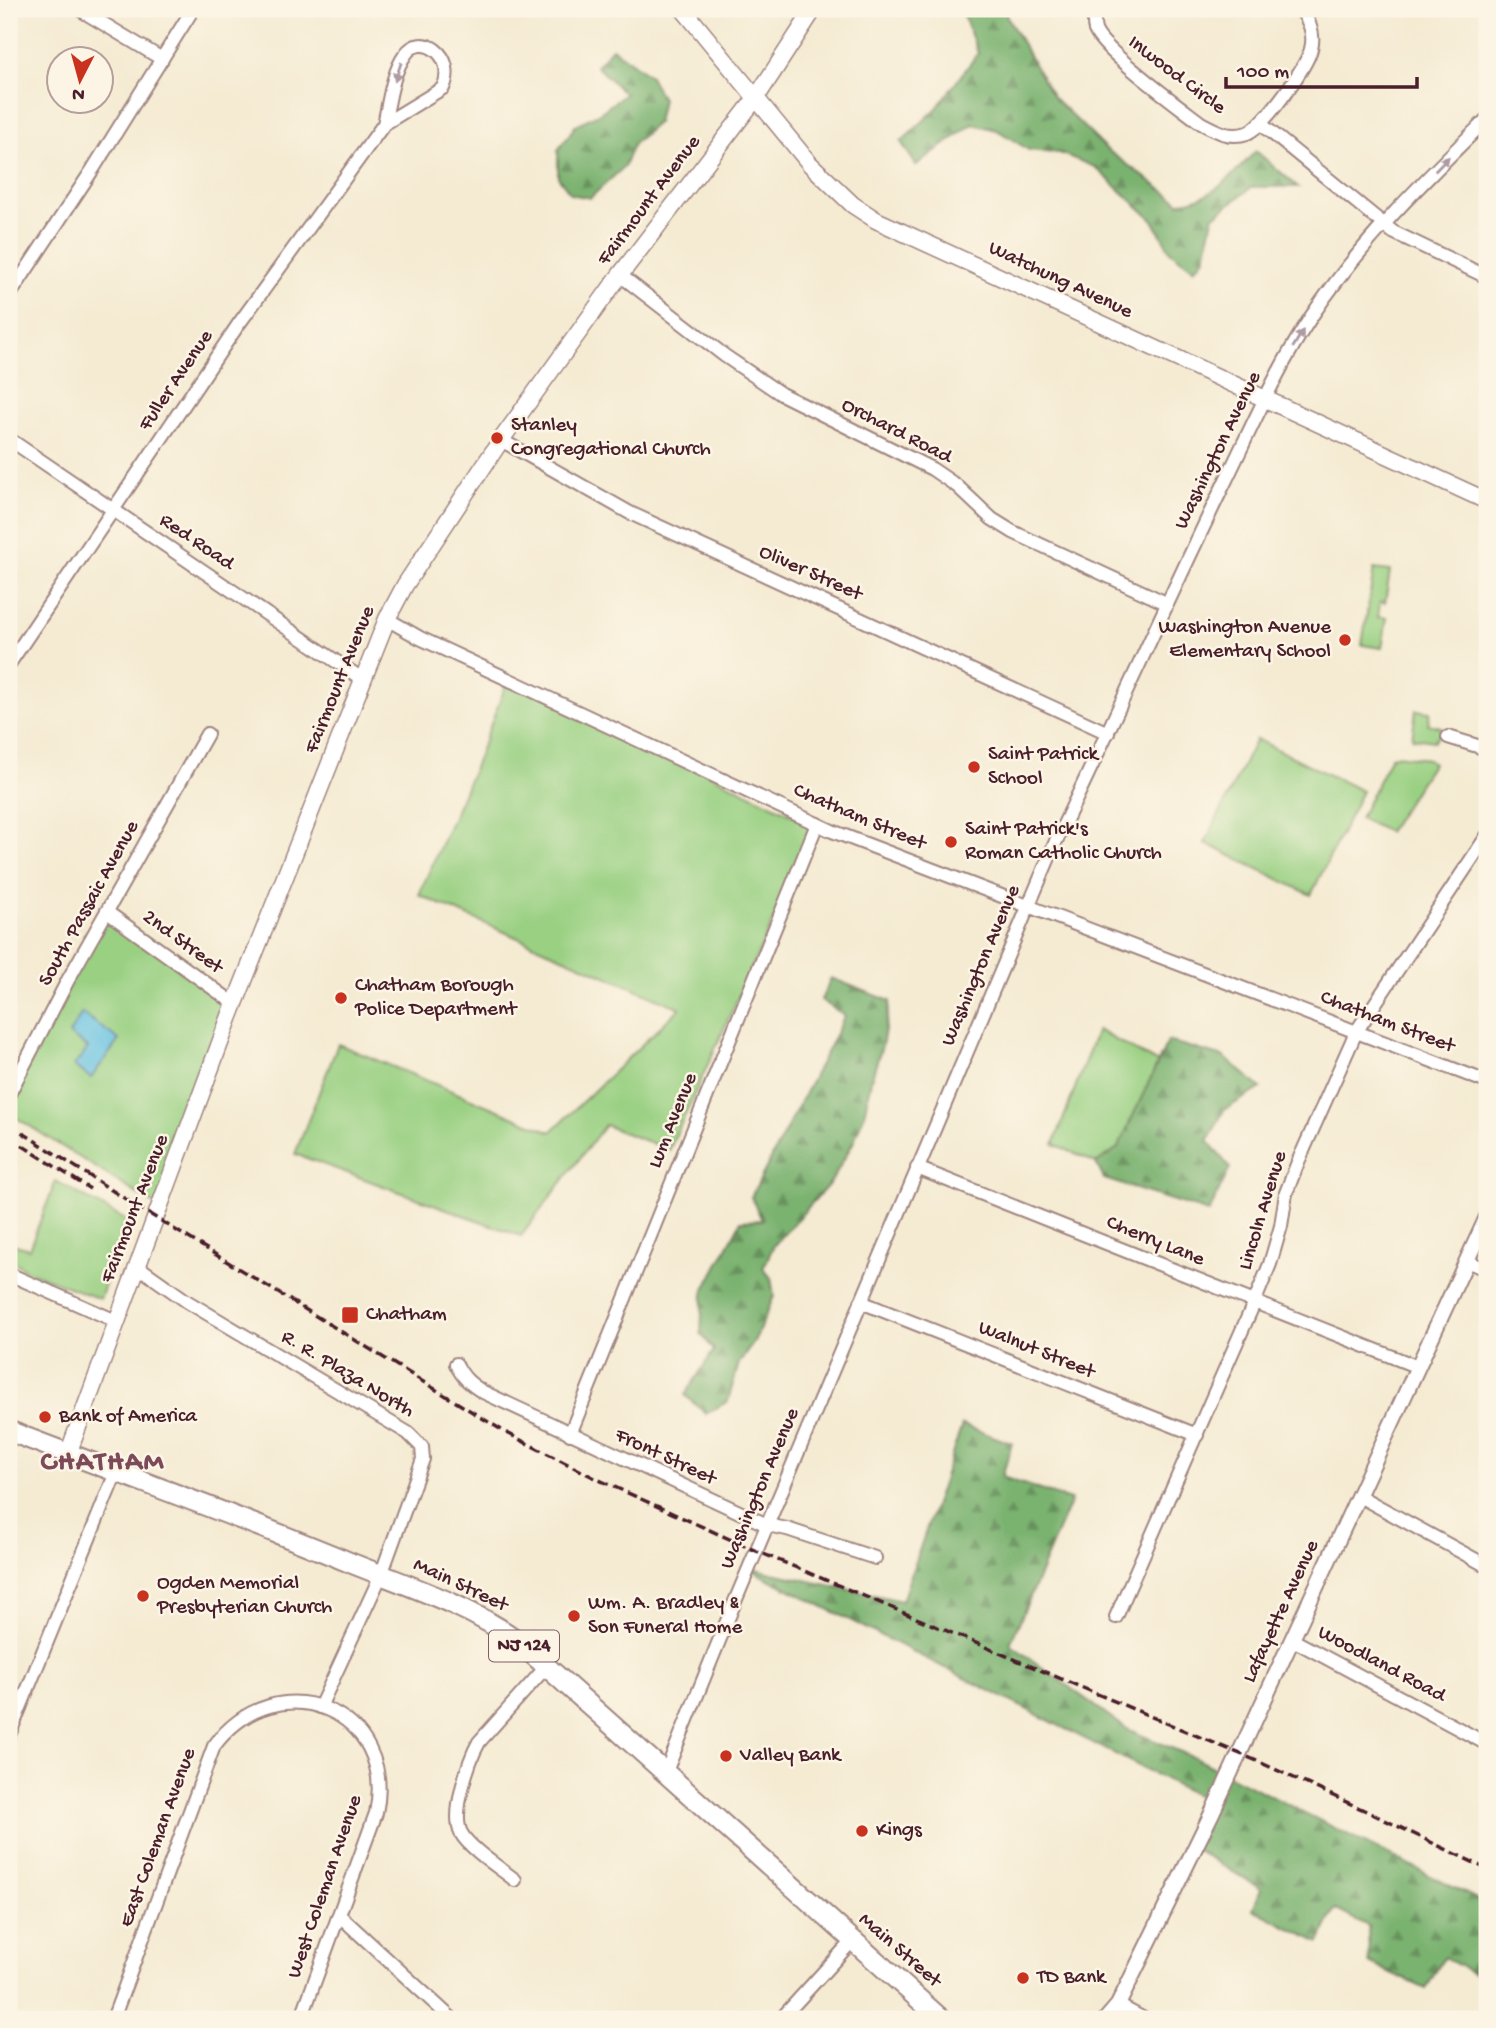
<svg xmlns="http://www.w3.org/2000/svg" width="1496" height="2028" font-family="'Gochi Hand',sans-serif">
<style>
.green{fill:#99d082;stroke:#727856;stroke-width:2}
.forest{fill:url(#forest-firs);stroke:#62684e;stroke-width:2}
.water{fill:#65c2e3;stroke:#587087;stroke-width:2}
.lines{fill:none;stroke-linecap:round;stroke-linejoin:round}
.minor-casing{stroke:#a0857f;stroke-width:16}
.tertiary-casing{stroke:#a0857f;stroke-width:18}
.secondary-casing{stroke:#a0857f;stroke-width:19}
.primary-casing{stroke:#a0857f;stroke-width:23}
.minor{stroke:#fff;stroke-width:12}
.tertiary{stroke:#fff;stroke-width:14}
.secondary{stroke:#fff;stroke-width:16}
.primary{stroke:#fff;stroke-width:19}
.rail{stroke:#4a1f2b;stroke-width:3.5;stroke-dasharray:10 5;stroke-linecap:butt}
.oneway{fill:#ae9aa0}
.poi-dot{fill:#c8321e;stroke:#fcf5e5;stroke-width:2.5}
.labels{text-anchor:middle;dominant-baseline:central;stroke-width:5;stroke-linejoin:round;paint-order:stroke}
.shield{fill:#fcf5e5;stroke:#7f5f63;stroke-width:2}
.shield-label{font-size:19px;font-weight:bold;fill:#4a1f2b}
.street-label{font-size:21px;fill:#4a1f2b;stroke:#fcf5e5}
.poi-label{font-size:21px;fill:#4a1f2b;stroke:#fcf5e5;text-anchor:start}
.district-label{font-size:28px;font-weight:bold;letter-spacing:2px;fill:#7c4a58;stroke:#fcf5e5}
</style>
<defs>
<pattern id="forest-firs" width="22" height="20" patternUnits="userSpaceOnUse" patternTransform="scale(1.75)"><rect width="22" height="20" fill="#7ab270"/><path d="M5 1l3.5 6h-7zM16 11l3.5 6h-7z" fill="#66905c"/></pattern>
</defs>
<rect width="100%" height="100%" fill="#fcf5e5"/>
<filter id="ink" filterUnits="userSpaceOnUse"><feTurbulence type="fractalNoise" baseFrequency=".0143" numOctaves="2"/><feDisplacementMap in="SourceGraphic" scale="14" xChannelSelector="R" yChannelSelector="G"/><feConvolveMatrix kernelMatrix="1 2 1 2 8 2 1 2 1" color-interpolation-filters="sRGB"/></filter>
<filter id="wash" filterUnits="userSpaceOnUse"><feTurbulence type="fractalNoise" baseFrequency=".00686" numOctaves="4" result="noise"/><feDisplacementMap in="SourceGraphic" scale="28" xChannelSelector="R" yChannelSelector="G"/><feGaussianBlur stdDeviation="1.57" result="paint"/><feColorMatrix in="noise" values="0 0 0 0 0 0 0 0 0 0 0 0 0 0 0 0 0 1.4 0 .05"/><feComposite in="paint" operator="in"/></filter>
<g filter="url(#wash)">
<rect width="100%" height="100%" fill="#f5ebd3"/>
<!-- green -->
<g class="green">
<path d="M1374,569L1390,571L1385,603L1380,602L1378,617L1387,618L1382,648L1362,645Z"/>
<path d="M509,677L816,826L669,1150L605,1125L521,1236L295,1154L338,1044L551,1132L680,1008L419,895L472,773Z"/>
<path d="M1416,710L1430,712L1428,724L1441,727L1440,734L1434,741L1412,738Z"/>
<path d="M1256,739L1362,791L1311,895L1205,843Z"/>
<path d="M1396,755L1428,759L1433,763L1388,832L1360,818L1391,756Z"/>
<path d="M106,911L235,1005L158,1207L9,1113V1090Z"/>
<path d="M1097,1030L1158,1063L1118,1148L1096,1163L1054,1144Z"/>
<path d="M56,1181L127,1221L100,1299L27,1271L13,1261V1244L29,1249Z"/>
</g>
<!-- forest -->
<g class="forest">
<path d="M961,9H1012L1006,15L1053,97L1106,149L1179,202C1214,200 1233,174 1256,151L1298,187H1252L1213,217L1205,258L1194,269L1170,251L1153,220L1095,167L1060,153L1029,150L997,130L973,124L916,165L901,142L936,109L978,53Z"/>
<path d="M612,48L650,76L662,99L657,123L633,144L624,167L590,198L571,194L558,177V150L576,125L600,113L625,94L596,66Z"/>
<path d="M831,978L890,1001L882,1046L871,1080L864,1115L853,1143L831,1182L774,1245L763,1268L771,1278L774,1296L755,1340L739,1363L728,1401L706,1414L685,1395L714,1350L701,1334L703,1293L741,1221L762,1220L751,1197L845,1016L821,1000Z"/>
<path d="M1168,1041L1224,1057L1261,1088L1224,1110L1208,1141L1230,1168L1209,1212L1104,1179L1096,1163L1118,1148Z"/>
<path d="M962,1425L1012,1443L1002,1477L1071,1500L1010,1644L1127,1729L1195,1758L1487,1904V1981L1444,1957L1426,1989L1369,1963L1368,1926L1335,1909L1319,1943L1253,1909L1261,1889L1192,1847L1212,1803L745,1567L902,1601Z"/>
</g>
<!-- water -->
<path class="water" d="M82,1013L119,1040L91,1078L74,1066L88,1048L69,1034Z"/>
</g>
<g filter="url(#ink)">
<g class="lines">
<!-- minor casing -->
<g class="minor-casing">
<g id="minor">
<path d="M79,9L162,59"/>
<path d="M1096,9C1094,16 1093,23 1095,30C1102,50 1180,107 1201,123C1216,131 1230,139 1247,133C1264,127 1307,66 1311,49C1315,34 1309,20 1300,9"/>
<path d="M1261,124L1393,232L1487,277"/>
<path d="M620,275L725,356L781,394L932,469L957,486L992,519L1013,532L1166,603"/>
<path d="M9,296L93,169L193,9"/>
<path d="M9,439L362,679"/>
<path d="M501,440L630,513L1108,733"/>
<path d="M387,619L420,638L832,831L1487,1082"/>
<path d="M9,664L238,325L384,124L443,88C458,56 421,30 405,55C392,73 389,103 384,124"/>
<path d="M1448,737L1487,749"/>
<path d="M107,912L235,1004"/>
<path d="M9,1094L68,980L207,734"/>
<path d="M917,1168C1084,1233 1251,1302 1418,1367"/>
<path d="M1467,1261L1487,1270"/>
<path d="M137,1266L188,1302L408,1433L422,1447L423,1459L381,1575L320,1707"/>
<path d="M9,1274L116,1321"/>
<path d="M861,1302L1197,1435"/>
<path d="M456,1364C463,1378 470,1384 483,1392L767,1525L787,1529L875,1558"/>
<path d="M570,1434L817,824"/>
<path d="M1359,1496L1487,1566"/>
<path d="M1116,1617L1254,1303L1270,1264L1281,1226L1286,1193L1298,1162L1356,1032L1487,836"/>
<path d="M1293,1640L1487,1744"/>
<path d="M9,1735L117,1470"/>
<path d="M665,1774L736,1599L1056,841C1113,723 1166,604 1223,486C1251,429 1276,370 1311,317C1360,243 1424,181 1487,119"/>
<path d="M515,1880C500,1868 470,1849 461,1833C451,1813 469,1760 479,1742L546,1667"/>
<path d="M339,1915L452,2019"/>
<path d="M1118,2005L1144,2019"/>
<path d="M113,2019L214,1746C278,1660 398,1712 376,1813L301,2019"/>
<path d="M781,2019L852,1941"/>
</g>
</g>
<!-- tertiary casing -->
<g class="tertiary-casing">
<path id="tertiary" d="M1106,2019L1118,2005L1211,1815L1487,1217"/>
</g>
<!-- secondary casing -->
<g class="secondary-casing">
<g id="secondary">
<path d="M683,9L810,164L853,205L876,220L1487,501"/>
<path d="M68,1454L230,1016L387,619L405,585L501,440L620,275L756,98L814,9"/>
</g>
</g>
<!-- primary casing -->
<g class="primary-casing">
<path id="primary" d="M9,1431C123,1475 238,1516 351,1563C408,1586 469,1605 519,1642L941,2019"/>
</g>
<!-- minor -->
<use href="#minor" class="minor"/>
<!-- tertiary -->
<use href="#tertiary" class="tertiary"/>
<!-- secondary -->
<use href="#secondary" class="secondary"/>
<!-- primary -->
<use href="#primary" class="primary"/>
<!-- rail -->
<g class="rail">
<path d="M9,1124L130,1202L505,1432L597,1479L747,1547L1257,1761L1364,1810L1487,1869"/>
<path d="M9,1137L90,1189"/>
</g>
</g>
<!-- one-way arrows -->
<defs><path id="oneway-solid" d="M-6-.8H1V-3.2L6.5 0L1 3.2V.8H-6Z" transform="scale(1.75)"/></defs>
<g class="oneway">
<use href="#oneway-solid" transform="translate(398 72) rotate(109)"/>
<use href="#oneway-solid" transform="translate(1442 164) rotate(-46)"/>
<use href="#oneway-solid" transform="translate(1298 339) rotate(-59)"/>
</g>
</g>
<!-- markers -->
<g class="poi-dot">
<circle cx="497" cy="438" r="7"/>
<circle cx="1345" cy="640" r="7"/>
<circle cx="974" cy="767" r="7"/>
<circle cx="951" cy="842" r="7"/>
<circle cx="341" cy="998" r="7"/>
<rect x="341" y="1306" width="18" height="18" rx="3.5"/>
<circle cx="45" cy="1417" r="7"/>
<circle cx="143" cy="1596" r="7"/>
<circle cx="574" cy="1616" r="7"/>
<circle cx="726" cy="1756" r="7"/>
<circle cx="862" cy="1831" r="7"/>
<circle cx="1023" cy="1978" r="7"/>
</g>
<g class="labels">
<!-- shield labels -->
<rect class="shield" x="489" y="1630.5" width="70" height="31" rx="5"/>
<g class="shield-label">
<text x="524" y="1646">NJ 124</text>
</g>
<!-- street labels -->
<g class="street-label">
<text transform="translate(1176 76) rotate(37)">Inwood Circle</text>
<text transform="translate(650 201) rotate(-53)">Fairmount Avenue</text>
<text transform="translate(1060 281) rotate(25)">Watchung Avenue</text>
<text transform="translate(177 381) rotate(-56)">Fuller Avenue</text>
<text transform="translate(896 432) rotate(27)">Orchard Road</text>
<text transform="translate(1219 451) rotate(-64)">Washington Avenue</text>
<text transform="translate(196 543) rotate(34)">Red Road</text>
<text transform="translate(810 574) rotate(24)">Oliver Street</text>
<text transform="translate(341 680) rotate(-68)">Fairmount Avenue</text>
<text transform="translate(859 818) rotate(23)">Chatham Street</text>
<text transform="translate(90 904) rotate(-61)">South Passaic Avenue</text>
<text transform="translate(182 943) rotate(36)">2nd Street</text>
<text transform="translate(982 966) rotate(-67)">Washington Avenue</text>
<text transform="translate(1387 1023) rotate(21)">Chatham Street</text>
<text transform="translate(674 1121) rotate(-68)">Lum Avenue</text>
<text transform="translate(136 1209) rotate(-69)">Fairmount Avenue</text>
<text transform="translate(1264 1211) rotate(-73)">Lincoln Avenue</text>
<text transform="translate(1155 1242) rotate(22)">Cherry Lane</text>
<text transform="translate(1036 1351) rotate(22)">Walnut Street</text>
<text transform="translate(347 1375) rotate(31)">R. R. Plaza North</text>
<text transform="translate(665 1458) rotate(25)">Front Street</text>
<text transform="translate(761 1489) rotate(-67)">Washington Avenue</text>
<text transform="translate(460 1586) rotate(25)">Main Street</text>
<text transform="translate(1282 1612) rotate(-65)">Lafayette Avenue</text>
<text transform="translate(1381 1665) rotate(28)">Woodland Road</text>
<text transform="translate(159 1838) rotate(-70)">East Coleman Avenue</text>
<text transform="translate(326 1887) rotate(-71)">West Coleman Avenue</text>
<text transform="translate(899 1951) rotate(41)">Main Street</text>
</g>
<!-- poi labels -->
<g class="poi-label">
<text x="511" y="426">Stanley<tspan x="511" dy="24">Congregational Church</tspan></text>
<text x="1331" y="628" text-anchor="end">Washington Avenue<tspan x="1331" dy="24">Elementary School</tspan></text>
<text x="988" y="755">Saint Patrick<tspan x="988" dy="24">School</tspan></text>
<text x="965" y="830">Saint Patrick's<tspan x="965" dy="24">Roman Catholic Church</tspan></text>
<text x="355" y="986">Chatham Borough<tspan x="355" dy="24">Police Department</tspan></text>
<text x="366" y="1315">Chatham</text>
<text x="59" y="1417">Bank of America</text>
<text x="157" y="1584">Ogden Memorial<tspan x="157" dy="24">Presbyterian Church</tspan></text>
<text x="588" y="1604">Wm. A. Bradley &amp;<tspan x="588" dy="24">Son Funeral Home</tspan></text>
<text x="740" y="1756">Valley Bank</text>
<text x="876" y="1831">Kings</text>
<text x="1037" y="1978">TD Bank</text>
</g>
<!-- district labels -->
<g class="district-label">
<text x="103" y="1463">CHATHAM</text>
</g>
</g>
<!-- margin -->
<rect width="1496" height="2028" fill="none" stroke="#fcf5e5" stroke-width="35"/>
<!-- north arrow -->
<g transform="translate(80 80) rotate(186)"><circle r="33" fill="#fcf5e5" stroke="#b59f9b" stroke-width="2"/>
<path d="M0-5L12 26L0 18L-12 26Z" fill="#c8321e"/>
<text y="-10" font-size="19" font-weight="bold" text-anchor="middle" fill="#4a1f2b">N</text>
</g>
<!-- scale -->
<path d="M1226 77v10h191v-10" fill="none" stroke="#4a1f2b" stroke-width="3.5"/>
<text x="1237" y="77" font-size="21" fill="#4a1f2b" stroke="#fcf5e5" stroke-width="5" paint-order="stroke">100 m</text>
</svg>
